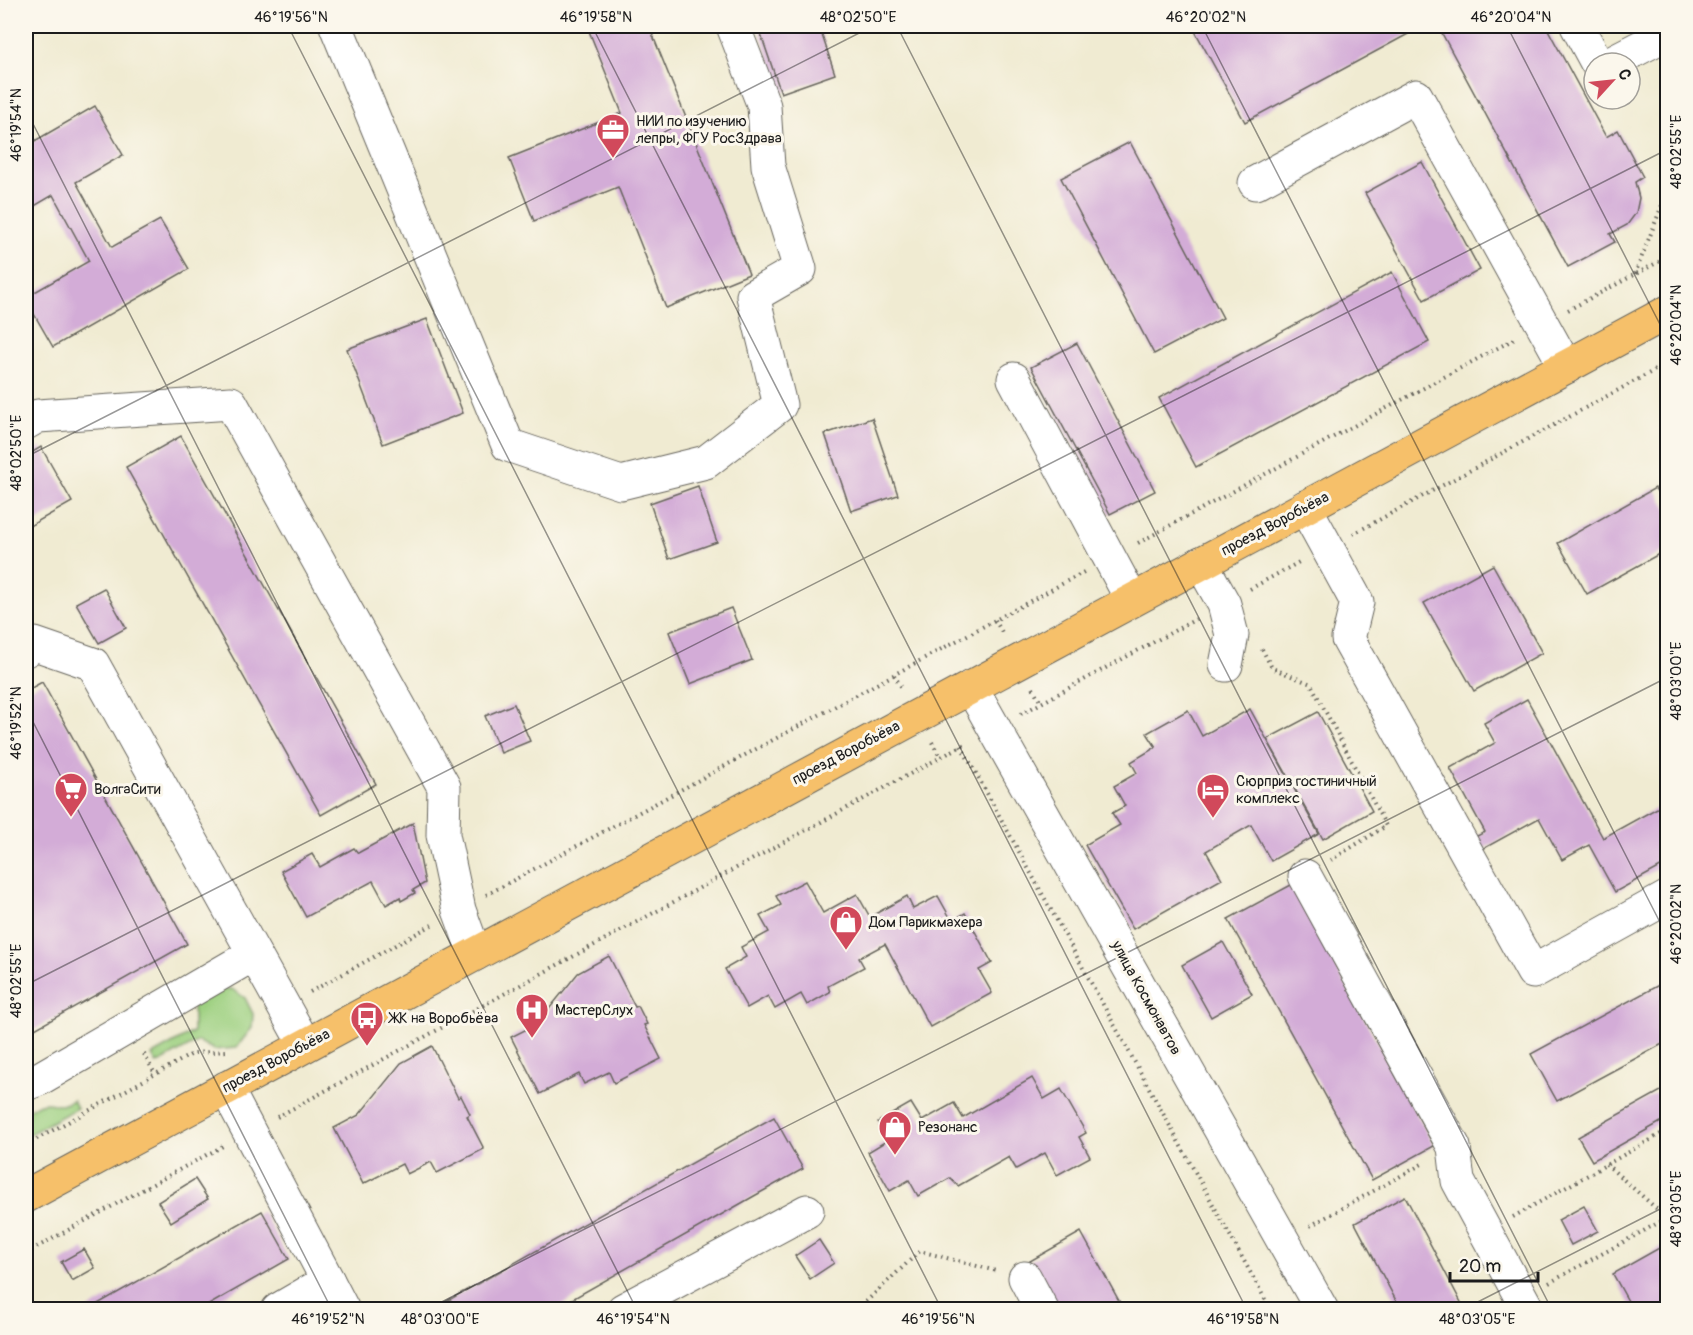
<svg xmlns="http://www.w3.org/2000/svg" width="1693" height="1335" font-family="Pangolin,sans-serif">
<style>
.green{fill:#9dd080;stroke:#5c764e;stroke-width:1.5}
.building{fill:#d3acd7}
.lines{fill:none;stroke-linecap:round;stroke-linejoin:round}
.minor-casing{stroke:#66645c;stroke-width:35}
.major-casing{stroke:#66645c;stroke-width:35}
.path{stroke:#66645c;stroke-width:4;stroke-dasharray:1.5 4.5;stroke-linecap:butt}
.minor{stroke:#fff;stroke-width:33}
.major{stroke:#f6c06b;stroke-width:33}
.ticks{fill:none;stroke:#1c1c1c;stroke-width:1.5;stroke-opacity:0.45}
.labels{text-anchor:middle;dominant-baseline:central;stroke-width:6;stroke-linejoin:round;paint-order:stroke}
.poi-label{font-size:15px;fill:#1c1c1c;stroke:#fbf7ec;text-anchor:start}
.street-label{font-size:15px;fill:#1c1c1c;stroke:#fbf7ec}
.neatline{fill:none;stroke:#1c1c1c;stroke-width:2}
.ticks-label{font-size:15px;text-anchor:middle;fill:#1c1c1c}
</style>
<rect width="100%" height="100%" fill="#fbf7ec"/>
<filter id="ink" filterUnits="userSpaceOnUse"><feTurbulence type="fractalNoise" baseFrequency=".0167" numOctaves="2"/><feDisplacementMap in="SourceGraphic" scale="12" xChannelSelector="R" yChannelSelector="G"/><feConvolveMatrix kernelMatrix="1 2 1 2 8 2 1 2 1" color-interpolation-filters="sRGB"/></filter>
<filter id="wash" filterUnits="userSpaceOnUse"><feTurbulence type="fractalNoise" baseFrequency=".008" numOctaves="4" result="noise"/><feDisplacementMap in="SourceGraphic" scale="24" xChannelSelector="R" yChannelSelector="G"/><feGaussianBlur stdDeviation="1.35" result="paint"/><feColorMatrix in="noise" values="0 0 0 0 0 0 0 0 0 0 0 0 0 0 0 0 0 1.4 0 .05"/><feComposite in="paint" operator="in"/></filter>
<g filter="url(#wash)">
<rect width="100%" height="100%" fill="#f0ebd2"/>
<!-- green -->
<g class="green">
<path d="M232,989L245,998L253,1014L252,1028L236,1048L214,1050L198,1041L157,1064L152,1055L193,1032V1006L210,990Z"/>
<path d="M73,1100L77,1108L26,1136V1111C31,1108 38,1104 44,1103C60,1103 57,1109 73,1100Z"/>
</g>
<g id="blocks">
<!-- building -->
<g class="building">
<path d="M587,26H649L749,274L666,308L618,187L534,221L509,158L622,113Z"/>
<path d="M758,26H819L835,74L781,93Z"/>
<path d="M1205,26H1423L1245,122L1195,31Z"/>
<path d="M1438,26H1546L1606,137L1618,130L1643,177L1635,182L1639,198L1636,213L1627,225L1610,234L1615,242L1568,267Z"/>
<path d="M95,106L123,155L76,182L112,247L160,220L189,269L53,347L26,300V297L89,261L53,195L26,211V146Z"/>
<path d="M1130,142L1223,318L1154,354L1061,178Z"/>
<path d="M1422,162L1480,270L1424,300L1365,193Z"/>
<path d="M1392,272L1429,342L1196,467L1159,398Z"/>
<path d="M427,319L463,413L383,444L347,349Z"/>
<path d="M1077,343L1155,491L1110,514L1031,367Z"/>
<path d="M872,418L898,495L851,511L825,434Z"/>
<path d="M181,436L376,784L321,815L126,467Z"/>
<path d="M41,447L72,502L26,528V456Z"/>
<path d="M698,486L717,542L669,559L650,503Z"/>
<path d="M1655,488L1668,510V549L1587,594L1558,543Z"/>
<path d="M1493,565L1542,653L1474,691L1424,603Z"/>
<path d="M104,588L126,628L99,643L76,603Z"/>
<path d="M731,608L752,660L690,684L669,632Z"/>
<path d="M42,682L187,944L26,1034V691Z"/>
<path d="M1527,699L1603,838L1668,802V863L1615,892L1589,845L1562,860L1539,818L1481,850L1475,837L1485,832L1450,768L1495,743L1484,723Z"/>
<path d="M514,704L530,741L501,753L485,716Z"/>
<path d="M1250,709L1319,834L1271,861L1251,825L1206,851L1222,879L1133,929L1085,845L1120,825L1112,813L1125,806L1114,786L1137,773L1131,762L1156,747L1147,733L1188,710L1202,736Z"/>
<path d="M1318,712L1372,811L1323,839L1267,739Z"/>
<path d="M413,823L425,883L413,890L415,893L401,901L400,897L386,905L373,881L306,917L281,871L312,854L320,867L354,848L358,853Z"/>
<path d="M805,881L823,913L857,894L870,917L907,896L913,909L938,896L952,921L965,913L992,963L979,970L992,993L930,1027L885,944L859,958L864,967L828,986L830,992L807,1005L801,994L775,1009L768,996L747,1008L725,969L746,957L741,947L769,932L760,916L781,905L776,896Z"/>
<path d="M1291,885L1434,1146L1372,1180L1228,919Z"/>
<path d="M1223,942L1252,994L1211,1017L1182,965Z"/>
<path d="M609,956L635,1007L638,1006L647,1024L644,1025L661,1059L614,1083L609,1072L584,1084L579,1074L540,1094L511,1037L537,1024L578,973Z"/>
<path d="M1668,980V1041L1557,1101L1531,1054Z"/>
<path d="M432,1046L458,1098L461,1096L470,1114L467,1116L484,1149L437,1173L431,1162L407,1174L402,1164L363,1184L334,1128L359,1115L401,1063Z"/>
<path d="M1032,1078L1044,1099L1061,1089L1086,1133L1079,1137L1090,1157L1057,1175L1045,1153L1016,1169L1009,1157L958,1186L950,1178L918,1196L909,1180L890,1191L868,1152L888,1140L878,1122L911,1103L922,1121L954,1103L963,1118Z"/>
<path d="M1668,1087V1118L1592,1161L1578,1137Z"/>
<path d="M774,1117L803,1169L756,1195L553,1310H431Z"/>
<path d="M195,1179L208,1199L171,1222L158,1202Z"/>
<path d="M1405,1196L1465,1310H1401L1355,1223Z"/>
<path d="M1584,1206L1598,1231L1571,1245L1558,1220Z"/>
<path d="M262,1211L289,1259L200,1310H87Z"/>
<path d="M1081,1232L1124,1310H1057L1030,1261Z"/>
<path d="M819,1240L834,1263L810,1279L795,1256Z"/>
<path d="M1668,1243V1310H1633L1613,1274Z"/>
<path d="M84,1249L95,1268L72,1281L61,1262Z"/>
</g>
</g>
</g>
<g filter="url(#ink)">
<use href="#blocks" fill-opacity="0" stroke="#66645c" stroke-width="1.5"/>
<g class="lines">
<!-- minor casing -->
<g class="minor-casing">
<g id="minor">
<path d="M336,26L508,445L621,483L706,462L780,405L753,296L800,269L768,166L764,106L733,26"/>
<path d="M1577,26L1597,63"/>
<path d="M1610,63L1668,33"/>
<path d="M1255,183L1416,96L1566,367"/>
<path d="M1014,379L1132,600"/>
<path d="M26,423L38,416L231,403L444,787L443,835L459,910L475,954"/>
<path d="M1305,507L1357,602L1348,639L1533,972L1668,897"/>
<path d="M1201,563L1224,604L1232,635L1226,665"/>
<path d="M26,650L35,644L93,664L305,1045"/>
<path d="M971,687L1322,1310"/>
<path d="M1305,876L1454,1147L1458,1181L1528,1310"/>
<path d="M26,1084L39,1079L254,954"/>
<path d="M226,1088L328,1281L278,1310"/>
<path d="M1025,1278L1042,1310"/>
<path d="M328,1281L343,1310"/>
<path d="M623,1310L807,1211"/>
</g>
</g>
<!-- major casing -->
<g class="major-casing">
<path id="major" d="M26,1196L1668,312"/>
</g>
<!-- path -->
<g class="path">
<path d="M1635,274L1668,190"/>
<path d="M1568,310L1668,257"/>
<path d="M1353,534L1668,363"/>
<path d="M1138,543L1516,338"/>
<path d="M1250,589L1301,561"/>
<path d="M995,620L1003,634"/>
<path d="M1262,649L1272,668L1311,684L1386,826L1331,860"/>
<path d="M894,675L902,688"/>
<path d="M1033,688L1041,703"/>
<path d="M1021,714L1196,619"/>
<path d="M932,742L940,757"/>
<path d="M961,746L1271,1310"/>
<path d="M486,895L1084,572"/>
<path d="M310,992L432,925"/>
<path d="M144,1054L155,1074"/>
<path d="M277,1117L967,743"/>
<path d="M26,1145L194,1053L227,1051"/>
<path d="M1606,1164L1668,1219"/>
<path d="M1513,1217L1668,1130"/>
<path d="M1310,1226L1424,1163"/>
<path d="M26,1253L223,1146"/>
<path d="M1549,1283L1667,1218"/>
<path d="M857,1310L920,1251L996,1271"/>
</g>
<!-- minor -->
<use href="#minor" class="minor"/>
<!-- major -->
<use href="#major" class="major"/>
</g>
</g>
<!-- ticks -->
<path class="ticks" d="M288,26L942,1310M592,26L1247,1310M897,26L1552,1310M1202,26L1668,938M1507,26L1668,340M26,110L637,1310M26,457L873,26M26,708L332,1310M26,985L1668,149M26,1307L27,1310M426,1310L1668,677M1462,1310L1668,1205"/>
<!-- icons -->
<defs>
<g id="office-pin" transform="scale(1.725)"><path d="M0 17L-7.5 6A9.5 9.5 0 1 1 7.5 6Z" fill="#d1495b" stroke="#fbf7ec"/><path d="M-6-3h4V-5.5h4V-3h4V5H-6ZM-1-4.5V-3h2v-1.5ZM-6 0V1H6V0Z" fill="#fff"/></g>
<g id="supermarket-pin" transform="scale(1.725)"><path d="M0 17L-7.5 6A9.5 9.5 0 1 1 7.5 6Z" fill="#d1495b" stroke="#fbf7ec"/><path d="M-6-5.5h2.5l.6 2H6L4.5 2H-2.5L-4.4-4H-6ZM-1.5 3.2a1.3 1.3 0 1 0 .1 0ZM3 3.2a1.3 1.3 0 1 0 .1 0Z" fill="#fff"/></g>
<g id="hotel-pin" transform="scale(1.725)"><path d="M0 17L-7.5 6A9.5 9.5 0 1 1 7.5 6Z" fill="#d1495b" stroke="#fbf7ec"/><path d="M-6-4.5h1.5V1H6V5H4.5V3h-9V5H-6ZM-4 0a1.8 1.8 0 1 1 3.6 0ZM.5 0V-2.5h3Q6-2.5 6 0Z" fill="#fff"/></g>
<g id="shop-pin" transform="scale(1.725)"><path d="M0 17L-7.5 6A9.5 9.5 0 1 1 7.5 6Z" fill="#d1495b" stroke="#fbf7ec"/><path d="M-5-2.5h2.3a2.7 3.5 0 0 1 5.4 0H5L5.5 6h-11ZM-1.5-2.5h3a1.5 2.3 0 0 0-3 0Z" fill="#fff"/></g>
<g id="hospital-pin" transform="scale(1.725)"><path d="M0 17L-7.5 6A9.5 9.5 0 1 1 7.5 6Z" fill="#d1495b" stroke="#fbf7ec"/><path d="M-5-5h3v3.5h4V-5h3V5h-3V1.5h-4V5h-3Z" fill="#fff"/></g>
<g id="bus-pin" transform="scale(1.725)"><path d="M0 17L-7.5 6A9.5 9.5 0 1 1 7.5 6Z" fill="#d1495b" stroke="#fbf7ec"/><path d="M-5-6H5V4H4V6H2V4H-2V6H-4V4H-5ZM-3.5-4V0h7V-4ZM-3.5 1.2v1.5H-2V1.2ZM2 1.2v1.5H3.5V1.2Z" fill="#fff"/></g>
</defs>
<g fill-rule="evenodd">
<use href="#office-pin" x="613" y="130"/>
<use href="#supermarket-pin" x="71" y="789"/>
<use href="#hotel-pin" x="1213" y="790"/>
<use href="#shop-pin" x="846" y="922"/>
<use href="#hospital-pin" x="532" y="1010"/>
<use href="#bus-pin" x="367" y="1018"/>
<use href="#shop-pin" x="895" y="1127"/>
</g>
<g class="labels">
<!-- poi labels -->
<g class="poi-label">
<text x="636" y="121">НИИ по изучению<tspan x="636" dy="17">лепры, ФГУ РосЗдрава</tspan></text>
<text x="1236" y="781">Сюрприз гостиничный<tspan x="1236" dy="17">комплекс</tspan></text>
<text x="94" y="789">ВолгаСити</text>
<text x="869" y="922">Дом Парикмахера</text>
<text x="555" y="1010">МастерСлух</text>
<text x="390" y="1018">ЖК на Воробьёва</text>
<text x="918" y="1127">Резонанс</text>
</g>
<!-- street labels -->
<g class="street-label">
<text transform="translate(1275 524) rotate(-28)">проезд Воробьёва</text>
<text transform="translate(846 753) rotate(-28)">проезд Воробьёва</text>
<text transform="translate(1146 998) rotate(61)">улица Космонавтов</text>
<text transform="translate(276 1061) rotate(-28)">проезд Воробьёва</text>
</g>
</g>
<!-- margin -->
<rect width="1693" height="1335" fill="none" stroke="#fbf7ec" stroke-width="66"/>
<!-- north arrow -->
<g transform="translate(1612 81) rotate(63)"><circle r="28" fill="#fbf7ec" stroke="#a29f99" stroke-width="1.5"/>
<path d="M0-4.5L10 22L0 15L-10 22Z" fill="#d1495b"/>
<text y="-9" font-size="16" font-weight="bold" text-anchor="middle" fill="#1c1c1c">С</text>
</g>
<!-- scale -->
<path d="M1450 1272v9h88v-9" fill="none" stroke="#1c1c1c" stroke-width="3"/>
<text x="1459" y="1272" font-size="18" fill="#1c1c1c" stroke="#fbf7ec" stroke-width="4.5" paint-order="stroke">20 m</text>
<rect x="33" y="33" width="1627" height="1269" class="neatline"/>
<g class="ticks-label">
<text x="291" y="22">46°19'56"N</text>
<text x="596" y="22">46°19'58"N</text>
<text x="858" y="22">48°02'50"E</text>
<text x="1206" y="22">46°20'02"N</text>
<text x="1511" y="22">46°20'04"N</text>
<text transform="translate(16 125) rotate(-90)" y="5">46°19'54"N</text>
<text transform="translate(1676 152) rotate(-90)" y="5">48°02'55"E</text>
<text transform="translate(1676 325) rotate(-90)" y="5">46°20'04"N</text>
<text transform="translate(16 453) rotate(-90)" y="5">48°02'50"E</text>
<text transform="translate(1676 681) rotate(-90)" y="5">48°03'00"E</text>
<text transform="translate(16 723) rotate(-90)" y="5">46°19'52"N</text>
<text transform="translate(1676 924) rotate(-90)" y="5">46°20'02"N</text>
<text transform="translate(16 981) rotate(-90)" y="5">48°02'55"E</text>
<text transform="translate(1676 1209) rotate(-90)" y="5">48°03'05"E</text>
<text x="328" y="1324">46°19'52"N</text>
<text x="440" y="1324">48°03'00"E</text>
<text x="633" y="1324">46°19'54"N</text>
<text x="938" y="1324">46°19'56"N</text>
<text x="1243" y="1324">46°19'58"N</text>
<text x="1477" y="1324">48°03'05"E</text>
</g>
</svg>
